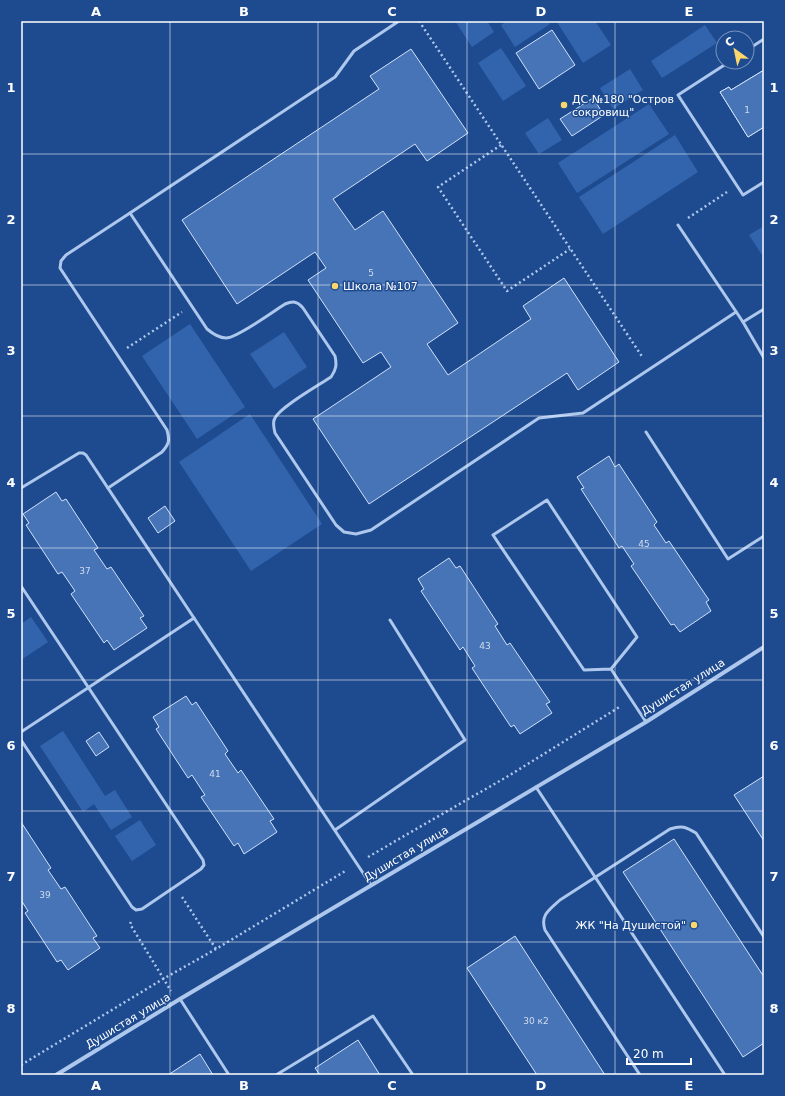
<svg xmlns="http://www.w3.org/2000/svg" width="785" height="1096" font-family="'DejaVu Sans',sans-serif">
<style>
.green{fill:#3164ad}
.building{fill:#4674b7;stroke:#d2e2fa}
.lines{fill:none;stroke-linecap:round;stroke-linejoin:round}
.path{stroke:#adc7ed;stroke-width:2.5;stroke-dasharray:2 3;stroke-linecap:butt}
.lane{stroke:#adc7ed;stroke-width:3}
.street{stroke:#adc7ed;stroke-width:4}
.grid{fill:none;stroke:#fff;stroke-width:1;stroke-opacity:0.55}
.poi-dot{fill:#fcd86c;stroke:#1e4b8f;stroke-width:1.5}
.labels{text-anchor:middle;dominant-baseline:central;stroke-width:3;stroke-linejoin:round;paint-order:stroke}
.number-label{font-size:9px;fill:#d1dced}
.poi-label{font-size:11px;fill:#fff;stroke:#1e4b8f;text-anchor:start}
.street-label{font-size:11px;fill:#fff;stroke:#1e4b8f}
.neatline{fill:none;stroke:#fff;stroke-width:1.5}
.grid-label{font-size:13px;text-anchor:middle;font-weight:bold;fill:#fff}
</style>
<rect width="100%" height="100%" fill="#1e4b8f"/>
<!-- green -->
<g class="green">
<path d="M455,21H487L494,32L472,47Z"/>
<path d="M507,21H548L550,24L515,47L501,25Z"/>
<path d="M559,21H595L611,45L583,63L557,22Z"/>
<path d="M705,25L717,43L662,78L651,61Z"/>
<path d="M501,48L526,86L503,101L478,63Z"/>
<path d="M630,69L643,90L613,109L600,88Z"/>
<path d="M649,104L669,134L577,193L558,163Z"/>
<path d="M548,118L562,140L539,154L525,133Z"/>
<path d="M675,135L698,172L603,234L579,197Z"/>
<path d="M764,226V258L749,235Z"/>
<path d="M190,324L245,407L197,439L142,356Z"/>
<path d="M284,332L307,367L274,389L250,354Z"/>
<path d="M250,414L322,524L251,571L179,462Z"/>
<path d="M31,617L48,642L21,660V624Z"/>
<path d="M63,731L105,796L115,790L132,817L111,830L94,804L83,812L40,746Z"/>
<path d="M140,820L156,845L132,861L115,836Z"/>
</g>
<!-- building -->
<g class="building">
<path d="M552,30L575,65L539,89L516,53Z"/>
<path d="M411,49L468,133L427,161L415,144L333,199L355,230L383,211L458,323L427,344L448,375L531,319L523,306L564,278L619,362L578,390L567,373L369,504L313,419L391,367L381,352L363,363L308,280L326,268L315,252L237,304L182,220L379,89L370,76Z"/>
<path d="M764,70V127L748,137L720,92L729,87L731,90Z"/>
<path d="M764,70V127L748,137L720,92L729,87L731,90Z"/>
<path d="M593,98L604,115L572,136L560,119Z"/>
<path d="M609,456L615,467L619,464L657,522L654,525L666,543L669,541L709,600L706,602L711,611L680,632L674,624L671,625L631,566L634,564L622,546L619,548L581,489L584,488L577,477Z"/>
<path d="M56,492L62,501L66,499L98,548L94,550L107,569L111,567L144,616L140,618L147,628L114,650L107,640L104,643L71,594L75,591L62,572L58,574L26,525L29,523L23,514Z"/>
<path d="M165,506L175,521L158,533L148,518Z"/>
<path d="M449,558L456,568L460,566L498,624L495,626L507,645L510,643L550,702L546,704L552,713L520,734L514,725L511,727L472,668L475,666L463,647L460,650L421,591L424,589L418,579Z"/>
<path d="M186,696L192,705L196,702L228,751L225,754L238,773L241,770L274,819L270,821L277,832L244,854L238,843L234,846L201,797L205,795L192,775L188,778L156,729L159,727L153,717Z"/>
<path d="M99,732L109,747L96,756L86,741Z"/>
<path d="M764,776V841L734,795Z"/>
<path d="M21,822L51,868L48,870L61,889L65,887L97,936L93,938L100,948L68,970L61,960L57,962L25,913L28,911L21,900Z"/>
<path d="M674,839L764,977V1043L743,1057L623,872Z"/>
<path d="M515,936L605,1075H537L467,968Z"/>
<path d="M358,1040L380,1075H320L315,1068Z"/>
<path d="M200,1054L213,1075H168Z"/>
</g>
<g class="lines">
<!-- path -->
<g class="path">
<path d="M419,21L643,358"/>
<path d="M501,145L438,187L507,291L570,249"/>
<path d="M688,218L727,192"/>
<path d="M127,348L182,312"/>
<path d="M368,857L418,828L510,775L621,706"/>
<path d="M182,897L216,949"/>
<path d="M131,922L130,924L171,991"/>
<path d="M21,1065L163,979L216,949L347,870"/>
</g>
<!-- lane -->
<g class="lane">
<path d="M399,21L354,51L335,77L130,213L207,329C213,334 219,338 226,338C237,338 274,311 285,304C293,301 297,301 303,308L335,356C337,365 336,370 331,377C319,385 280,407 275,418C272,422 274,428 275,433L336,525L344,532L356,534L371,530L539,418L583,413L736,312"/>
<path d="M747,50L764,39"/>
<path d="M729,62L678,95L743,195L764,182"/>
<path d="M678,225L743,322L764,358"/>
<path d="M743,322L764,309"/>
<path d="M646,432L728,559L764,536"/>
<path d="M21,488L79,453H83L86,455L194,618"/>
<path d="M108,488L162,452C169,444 170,441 167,430L60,268L61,261L66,255L130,213"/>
<path d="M21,586L203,860L204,865L201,869L142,909L136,910L132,907L21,740"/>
<path d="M611,669L637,637L547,500L493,535L584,670L611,669L646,722"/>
<path d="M21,732L194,618L371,885"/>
<path d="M536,787L725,1075"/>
<path d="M335,830L465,740L390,620"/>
<path d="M180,999L229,1075"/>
<path d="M276,1075L373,1016L413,1075"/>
<path d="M640,1075L545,930C540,915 549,910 560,900L670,829C682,825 686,827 696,833L764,937"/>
</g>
<!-- street -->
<path class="street" d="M56,1075L180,999L646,722L764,647"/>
</g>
<!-- grid -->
<path class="grid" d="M170,21V1075M318,21V1075M467,21V1075M615,21V1075M21,154H764M21,285H764M21,416H764M21,548H764M21,680H764M21,811H764M21,942H764"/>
<!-- markers -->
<g class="poi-dot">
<circle cx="564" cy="105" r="4"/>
<circle cx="335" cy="286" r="4"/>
<circle cx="694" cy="925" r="4"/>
</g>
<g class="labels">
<!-- number labels -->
<g class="number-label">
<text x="747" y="110">1</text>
<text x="371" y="273">5</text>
<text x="644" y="544">45</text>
<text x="85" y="571">37</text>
<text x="485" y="646">43</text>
<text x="215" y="774">41</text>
<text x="45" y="895">39</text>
<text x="536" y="1021">30 к2</text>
</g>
<!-- poi labels -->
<g class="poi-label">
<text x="572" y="99">ДС №180 "Остров<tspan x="572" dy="13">сокровищ"</tspan></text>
<text x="343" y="286">Школа №107</text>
<text x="686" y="925" text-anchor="end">ЖК "На Душистой"</text>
</g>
<!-- street labels -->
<g class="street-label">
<text transform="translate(683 687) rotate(-32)">Душистая улица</text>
<text transform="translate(406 854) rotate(-31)">Душистая улица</text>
<text transform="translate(128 1021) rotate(-31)">Душистая улица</text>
</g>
</g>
<!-- border -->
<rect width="785" height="1096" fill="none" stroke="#1e4b8f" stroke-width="44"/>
<!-- north arrow -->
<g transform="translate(735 50) rotate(327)"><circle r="19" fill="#1e4b8f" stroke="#7893bc"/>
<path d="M0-3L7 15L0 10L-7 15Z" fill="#fcd86c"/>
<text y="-6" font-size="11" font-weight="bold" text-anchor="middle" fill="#ffffff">С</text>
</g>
<!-- scale -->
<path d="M627 1058v6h64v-6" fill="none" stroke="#ffffff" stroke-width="2"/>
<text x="633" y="1058" font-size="12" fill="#ffffff" stroke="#1e4b8f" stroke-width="3" paint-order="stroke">20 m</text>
<rect x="22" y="22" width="741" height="1052" class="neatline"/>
<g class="grid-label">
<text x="96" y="16">A</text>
<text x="244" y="16">B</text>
<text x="392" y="16">C</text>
<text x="541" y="16">D</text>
<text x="689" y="16">E</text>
<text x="11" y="92">1</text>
<text x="774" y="92">1</text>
<text x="11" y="224">2</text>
<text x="774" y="224">2</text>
<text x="11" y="355">3</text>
<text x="774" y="355">3</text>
<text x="11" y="487">4</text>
<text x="774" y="487">4</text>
<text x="11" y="618">5</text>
<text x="774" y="618">5</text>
<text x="11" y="750">6</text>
<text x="774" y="750">6</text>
<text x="11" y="881">7</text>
<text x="774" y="881">7</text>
<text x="11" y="1013">8</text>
<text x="774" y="1013">8</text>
<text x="96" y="1090">A</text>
<text x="244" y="1090">B</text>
<text x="392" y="1090">C</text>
<text x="541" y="1090">D</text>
<text x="689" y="1090">E</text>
</g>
</svg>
